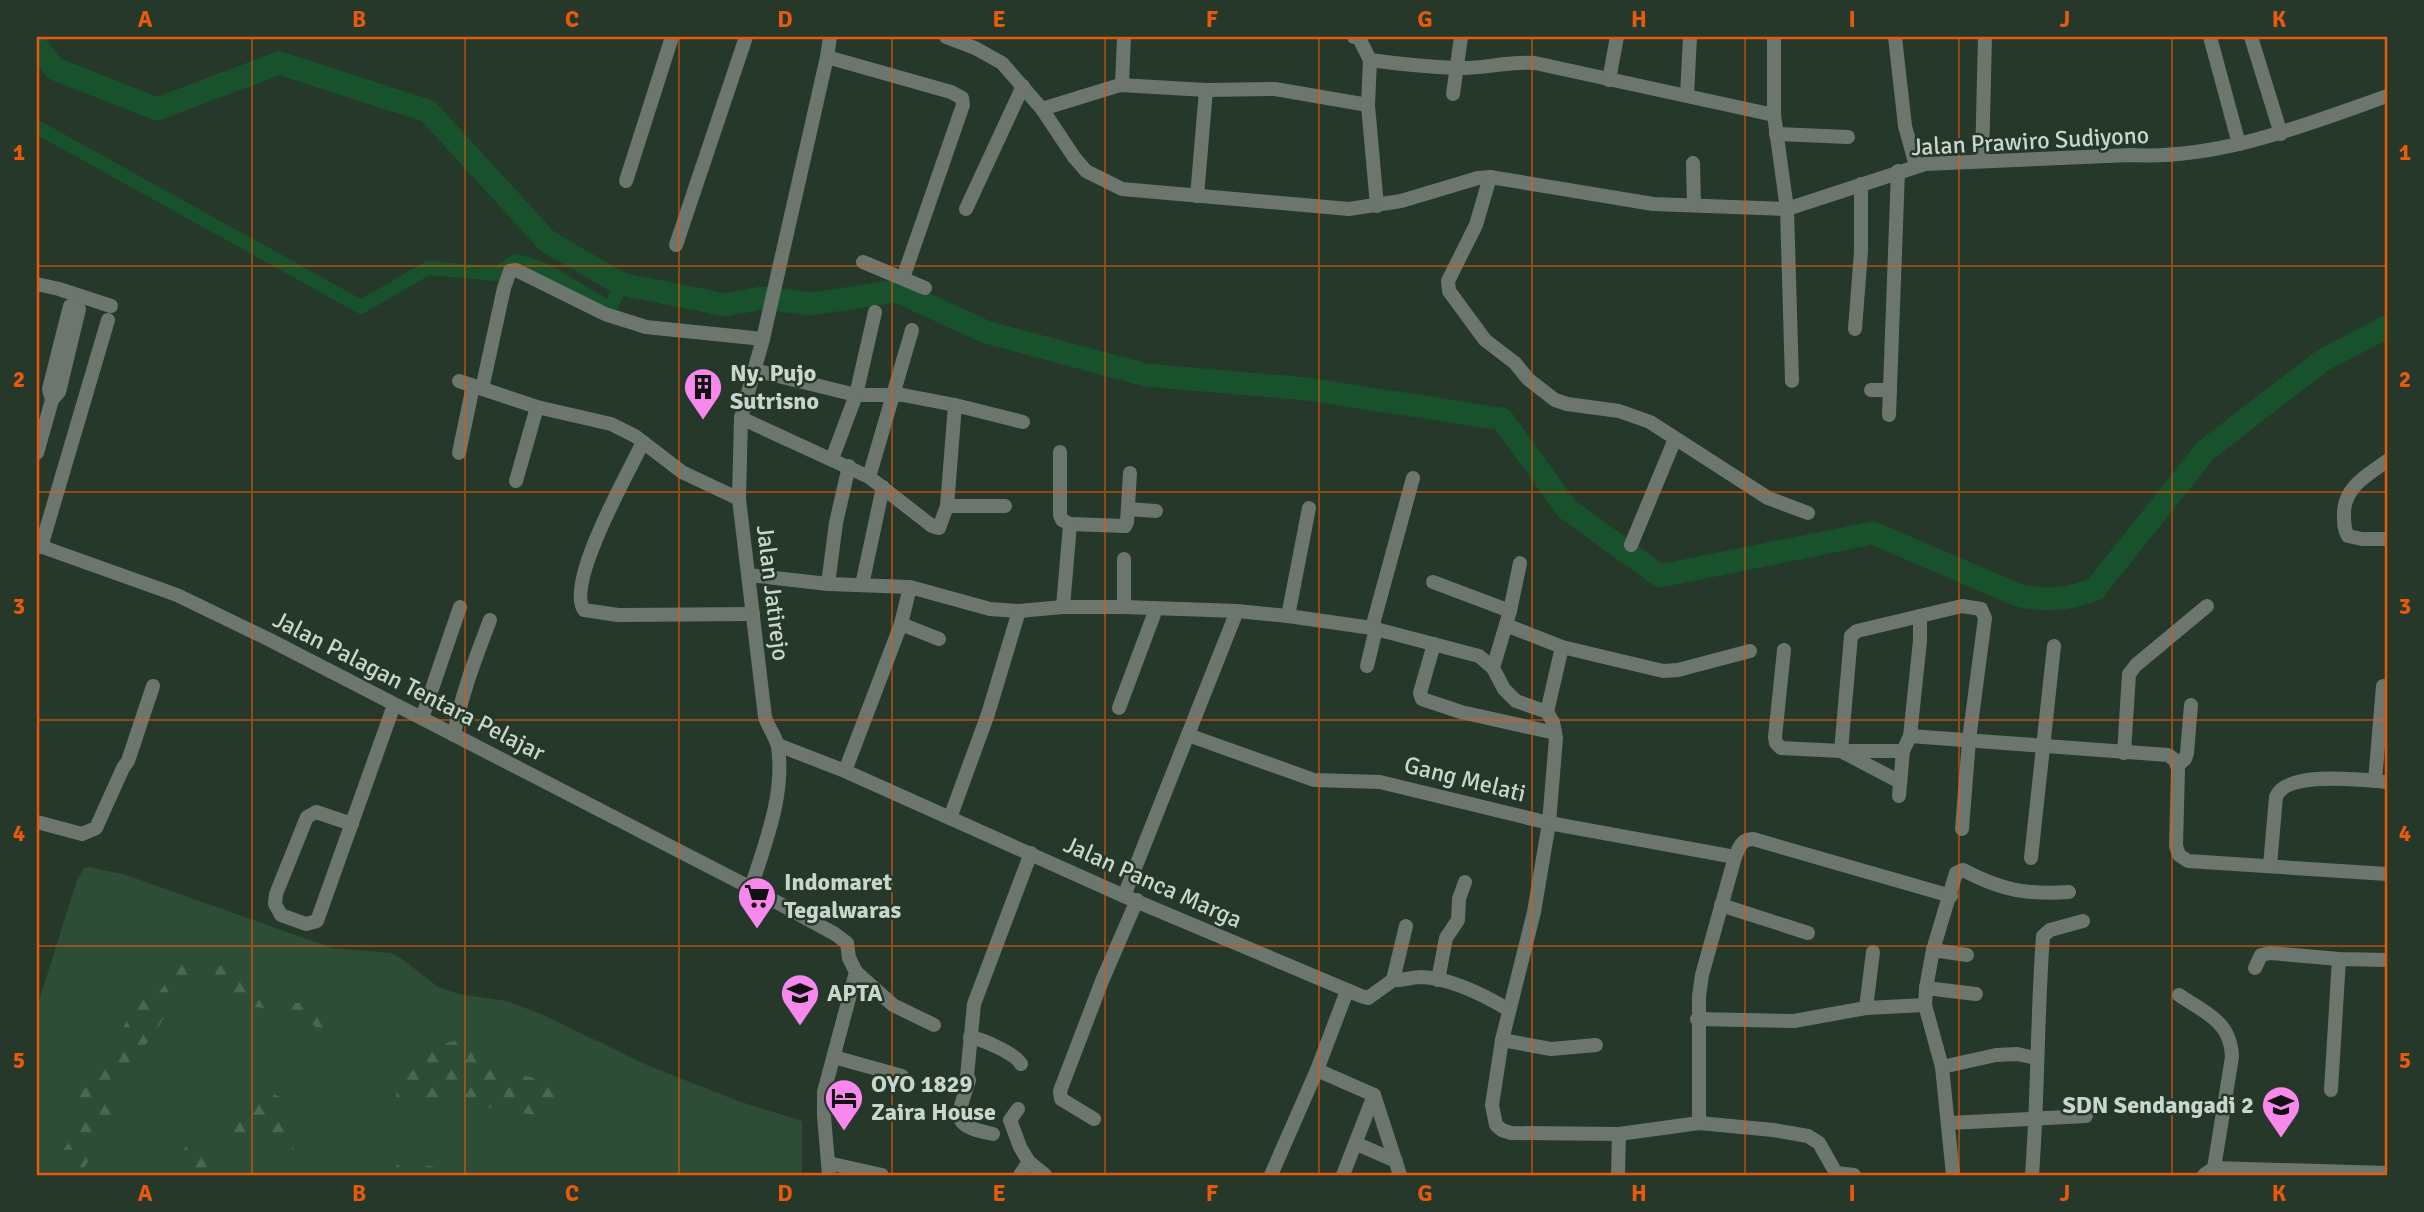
<svg xmlns="http://www.w3.org/2000/svg" width="2424" height="1212" font-family="Signika,sans-serif">
<style>
.grass{fill:#2e4d36}
.forest{fill:url(#forest-firs)}
.lines{fill:none;stroke-linecap:round;stroke-linejoin:round}
.canal{stroke:#18522c;stroke-width:14}
.river{stroke:#18522c;stroke-width:23}
.minor{stroke:#6c766e;stroke-width:14}
.grid{fill:none;stroke:#e8590c;stroke-width:2;stroke-opacity:0.55}
.labels{text-anchor:middle;dominant-baseline:central;stroke-width:5;stroke-linejoin:round;paint-order:stroke}
.street-label{font-size:24px;fill:#cad6cd;stroke:#253829}
.poi-label{font-size:24px;font-weight:bold;fill:#cad6cd;stroke:#253829;text-anchor:start}
.neatline{fill:none;stroke:#e8590c;stroke-width:2.5}
.grid-label{font-size:23px;text-anchor:middle;font-weight:bold;fill:#e8590c}
</style>
<defs>
<pattern id="forest-firs" width="22" height="20" patternUnits="userSpaceOnUse" patternTransform="scale(1.75)"><rect width="22" height="20" fill="#2e4d36"/><path d="M5 1l3.5 6h-7zM16 11l3.5 6h-7z" fill="#4b6652"/></pattern>
</defs>
<rect width="100%" height="100%" fill="#253829"/>
<!-- grass -->
<path class="grass" d="M90,867L126,875L332,948L391,953L401,958L438,987L459,994L507,1001L541,1014L649,1066L738,1101L802,1121V1175H37V1007L77,880L84,868Z"/>
<!-- forest -->
<g class="forest">
<path d="M168,963L183,965L189,979L183,998L166,1014L151,1039L132,1057L112,1100V1122L101,1145L87,1163L81,1175H54C54,1161 59,1156 67,1145C78,1127 81,1110 77,1090C97,1061 126,1036 134,1001C162,994 166,992 168,963Z"/>
<path d="M209,965L228,966L282,1003H308L320,1012L338,1019L350,1030L374,1026L371,1038L349,1044L336,1031L322,1033L307,1019L288,1024L272,1010L247,1005L227,992Z"/>
<path d="M463,1040L480,1049L491,1067L500,1075L525,1076L547,1081L557,1101L550,1117L522,1113L512,1105L478,1109C453,1087 454,1101 428,1104C417,1105 406,1103 395,1101C403,1058 421,1045 463,1040Z"/>
<path d="M265,1090L280,1097L284,1110L280,1123L294,1149L285,1159L268,1153L261,1136L243,1139L234,1145L225,1128C234,1104 240,1098 265,1090Z"/>
<path d="M188,1144L205,1161L212,1175H185L174,1161Z"/>
<path d="M398,1164L430,1166L455,1173V1175H389Z"/>
</g>
<g class="lines">
<!-- canal -->
<path class="canal" d="M37,127L361,307L428,268L497,274L516,261L545,270L610,309L621,284"/>
<!-- river -->
<path class="river" d="M37,47L55,69L157,109L279,63L428,111L547,241L621,284L726,305L762,298L811,304L897,291L986,332L1146,375L1307,389L1502,419L1567,509L1660,576L1873,533L2020,596C2050,601 2067,600 2095,589L2206,450L2323,360L2387,327"/>
<!-- minor -->
<g class="minor">
<path d="M946,37L975,48L1002,63L1042,109L1074,157L1086,171L1122,189L1349,209L1401,201L1478,178L1490,177L1653,204L1787,209L1925,164L2130,155C2219,160 2305,125 2387,96"/>
<path d="M1354,37L1359,38L1370,60C1399,64 1429,67 1458,68C1484,69 1508,61 1535,63L1774,115L1787,209L1792,381"/>
<path d="M1774,37V115"/>
<path d="M1895,37L1905,126L1916,166"/>
<path d="M2210,37L2239,144"/>
<path d="M2251,37L2281,134"/>
<path d="M827,57L951,92L962,98L963,105L903,278"/>
<path d="M1370,60L1368,105L1377,206"/>
<path d="M1609,80L1617,37"/>
<path d="M1122,85L1124,37"/>
<path d="M1453,94L1461,37"/>
<path d="M1687,95L1690,37"/>
<path d="M1042,109L1120,85L1206,90L1275,89L1368,105"/>
<path d="M1776,134L1848,137"/>
<path d="M1982,161L1985,37"/>
<path d="M1693,163L1694,205"/>
<path d="M1490,177L1476,225L1448,281L1449,291L1485,340L1515,363L1528,379L1555,400L1567,404L1619,411L1650,422L1768,498L1808,513"/>
<path d="M626,181L672,37"/>
<path d="M1197,196L1206,90"/>
<path d="M966,209L1023,86"/>
<path d="M676,245L746,37"/>
<path d="M863,262L925,288"/>
<path d="M37,284L59,289L111,306"/>
<path d="M1855,329L1861,252V184"/>
<path d="M754,370L856,395H903L955,405"/>
<path d="M459,381L537,407L611,424L635,436L682,472L739,499"/>
<path d="M482,389L504,288L510,271L516,270L605,314L646,327L763,339"/>
<path d="M1871,390H1890"/>
<path d="M1889,415L1898,171"/>
<path d="M741,418L869,477L932,526L939,528L947,506L955,405L1023,422"/>
<path d="M643,442C629,472 565,583 584,610L618,615L753,614"/>
<path d="M1060,452V515L1062,520L1070,524L1125,526L1127,522L1130,473"/>
<path d="M37,453L52,400L49,389L70,306L79,309L59,392L52,400"/>
<path d="M459,453L473,386"/>
<path d="M832,459L856,395L875,312"/>
<path d="M2387,461C2367,475 2343,488 2344,515C2344,523 2344,530 2348,536L2362,539H2387"/>
<path d="M869,477L912,330"/>
<path d="M516,481L537,407"/>
<path d="M947,506H1005"/>
<path d="M1128,509L1156,511"/>
<path d="M37,545L177,595L270,640L751,888L835,934L847,943L849,958L856,972L824,1092V1116L829,1175"/>
<path d="M1631,545L1675,439"/>
<path d="M41,547L108,320"/>
<path d="M748,575L828,584L910,587L990,609L1019,611L1063,607H1124L1237,611L1288,616L1372,628L1479,656L1493,668L1504,689L1516,701L1547,712L1553,722L1556,738L1549,823L1534,912L1502,1040L1492,1105L1496,1125L1502,1130L1511,1133L1619,1134L1699,1123L1773,1130L1808,1136L1819,1143L1836,1173L1854,1175"/>
<path d="M1433,582L1510,611"/>
<path d="M828,584L836,523L849,466"/>
<path d="M862,585L883,487"/>
<path d="M1063,607L1070,524"/>
<path d="M1124,607V559"/>
<path d="M1288,616L1309,508"/>
<path d="M901,624L939,639"/>
<path d="M1506,625L1562,647L1663,671L1678,670L1750,651"/>
<path d="M1372,628L1413,478"/>
<path d="M1434,644L1420,693L1422,699L1461,712L1555,733"/>
<path d="M1784,650L1775,737L1776,743L1781,748L1841,751H1903L1910,736L2168,755L2175,760L2178,769L2176,846L2179,855L2188,861L2387,874"/>
<path d="M1367,666L1376,629"/>
<path d="M1493,668L1510,611L1520,563"/>
<path d="M1119,708L1156,609"/>
<path d="M1547,712L1562,647"/>
<path d="M422,718L460,607"/>
<path d="M454,735C461,695 476,657 490,620"/>
<path d="M1188,735L1314,780L1380,782L1549,823L1735,857"/>
<path d="M1910,736L1920,641V616"/>
<path d="M778,745L845,771L1124,896L1361,996L1368,998L1393,980C1403,981 1411,977 1421,977C1451,978 1484,995 1509,1010"/>
<path d="M2124,753L2129,674L2136,665L2207,606"/>
<path d="M2178,765L2185,759L2187,753L2191,705"/>
<path d="M845,771L901,624L910,587"/>
<path d="M2375,781L2383,686"/>
<path d="M1900,782L1841,751L1851,636L1857,631L1962,606L1981,609L1985,618L1969,740L1962,829"/>
<path d="M1899,796L1903,751"/>
<path d="M950,818L988,714L1019,611"/>
<path d="M37,822L82,834L96,828L123,768L128,761L153,686"/>
<path d="M352,824L316,812L307,817L276,894L275,904L281,915L306,924L317,921L394,705"/>
<path d="M2031,858L2054,646"/>
<path d="M2270,865L2276,797C2286,770 2364,780 2387,782"/>
<path d="M751,888C765,843 785,795 778,747C776,737 768,727 765,717L739,499L741,418L763,339L827,57L830,37"/>
<path d="M1124,896L1237,611"/>
<path d="M1721,905L1808,933"/>
<path d="M1933,950L1967,955"/>
<path d="M2255,968L2261,955L2270,953L2339,959L2387,960"/>
<path d="M856,972L893,1005L934,1025"/>
<path d="M1393,980L1406,926"/>
<path d="M1438,980L1446,938L1458,920L1459,899L1465,882"/>
<path d="M1926,988L1976,994"/>
<path d="M2179,995C2205,1013 2231,1021 2232,1057L2214,1168"/>
<path d="M1866,1008L1873,952"/>
<path d="M1697,1019L1794,1021L1866,1008L1925,1005"/>
<path d="M970,1037C982,1039 1016,1054 1021,1064"/>
<path d="M1502,1040L1551,1049L1596,1045"/>
<path d="M834,1057L902,1076"/>
<path d="M1942,1067L1996,1055L2017,1054L2036,1058"/>
<path d="M1317,1070L1374,1095L1400,1175"/>
<path d="M2331,1090L2339,959"/>
<path d="M1018,1109L1010,1120L1020,1147L1029,1162L1020,1175"/>
<path d="M1094,1119L1061,1099L1060,1091L1102,981L1137,900"/>
<path d="M1699,1123V996L1702,975L1735,857C1739,848 1741,839 1753,839L1951,896"/>
<path d="M1949,1123L2086,1116"/>
<path d="M993,1134C948,1125 958,1117 969,1080L967,1076L974,1004L1031,853"/>
<path d="M1357,1144L1396,1161"/>
<path d="M1029,1162L1045,1175"/>
<path d="M828,1163L882,1175"/>
<path d="M1271,1175L1317,1070L1347,991"/>
<path d="M1343,1175L1374,1095"/>
<path d="M1618,1175L1619,1134"/>
<path d="M1953,1175L1942,1067L1925,1005L1926,988L1933,950L1956,873L1963,870C2001,890 2026,895 2069,892"/>
<path d="M2032,1175C2038,1096 2037,1016 2043,936L2050,930L2083,921"/>
<path d="M2204,1175L2214,1168L2387,1173"/>
</g>
</g>
<!-- grid -->
<path class="grid" d="M252,37V1175M465,37V1175M679,37V1175M892,37V1175M1105,37V1175M1319,37V1175M1532,37V1175M1745,37V1175M1959,37V1175M2172,37V1175M37,266H2387M37,492H2387M37,720H2387M37,946H2387"/>
<!-- icons -->
<defs>
<g id="building-pin" transform="scale(2.0125)"><path d="M0 17L-7.5 6A9.5 9.5 0 1 1 7.5 6Z" fill="#f888eb" stroke="#253829"/><path d="M-4-6H4V6H1V3H-1V6H-4ZM-2.5-4.3h1.7v1.8h-1.7ZM.8-4.3h1.7v1.8H.8ZM-2.5-1h1.7V.8h-1.7ZM.8-1h1.7V.8H.8Z" fill="#111"/></g>
<g id="supermarket-pin" transform="scale(2.0125)"><path d="M0 17L-7.5 6A9.5 9.5 0 1 1 7.5 6Z" fill="#f888eb" stroke="#253829"/><path d="M-6-5.5h2.5l.6 2H6L4.5 2H-2.5L-4.4-4H-6ZM-1.5 3.2a1.3 1.3 0 1 0 .1 0ZM3 3.2a1.3 1.3 0 1 0 .1 0Z" fill="#111"/></g>
<g id="university-pin" transform="scale(2.0125)"><path d="M0 17L-7.5 6A9.5 9.5 0 1 1 7.5 6Z" fill="#f888eb" stroke="#253829"/><path d="M0-5L7-2L0 1L-7-2ZM-4 1L0 2.5L4 1V4Q0 6-4 4Z" fill="#111"/></g>
<g id="hotel-pin" transform="scale(2.0125)"><path d="M0 17L-7.5 6A9.5 9.5 0 1 1 7.5 6Z" fill="#f888eb" stroke="#253829"/><path d="M-6-4.5h1.5V1H6V5H4.5V3h-9V5H-6ZM-4 0a1.8 1.8 0 1 1 3.6 0ZM.5 0V-2.5h3Q6-2.5 6 0Z" fill="#111"/></g>
<g id="school-pin" transform="scale(2.0125)"><path d="M0 17L-7.5 6A9.5 9.5 0 1 1 7.5 6Z" fill="#f888eb" stroke="#253829"/><path d="M0-5L7-2L0 1L-7-2ZM-4 1L0 2.5L4 1V4Q0 6-4 4Z" fill="#111"/></g>
</defs>
<g fill-rule="evenodd">
<use href="#building-pin" x="703" y="387"/>
<use href="#supermarket-pin" x="757" y="896"/>
<use href="#university-pin" x="800" y="993"/>
<use href="#hotel-pin" x="844" y="1098"/>
<use href="#school-pin" x="2281" y="1105"/>
</g>
<g class="labels">
<!-- street labels -->
<g class="street-label">
<text transform="translate(2030 141) rotate(-3)">Jalan Prawiro Sudiyono</text>
<text transform="translate(773 593) rotate(83)">Jalan Jatirejo</text>
<text transform="translate(409 686) rotate(27)">Jalan Palagan Tentara Pelajar</text>
<text transform="translate(1465 779) rotate(14)">Gang Melati</text>
<text transform="translate(1153 882) rotate(24)">Jalan Panca Marga</text>
</g>
<!-- poi labels -->
<g class="poi-label">
<text x="730" y="373">Ny. Pujo<tspan x="730" dy="28">Sutrisno</tspan></text>
<text x="784" y="882">Indomaret<tspan x="784" dy="28">Tegalwaras</tspan></text>
<text x="827" y="993">APTA</text>
<text x="871" y="1084">OYO 1829<tspan x="871" dy="28">Zaira House</tspan></text>
<text x="2254" y="1105" text-anchor="end">SDN Sendangadi 2</text>
</g>
</g>
<!-- border -->
<rect width="2424" height="1212" fill="none" stroke="#253829" stroke-width="77"/>
<rect x="38" y="38" width="2348" height="1136" class="neatline"/>
<g class="grid-label">
<text x="145" y="27">A</text>
<text x="359" y="27">B</text>
<text x="572" y="27">C</text>
<text x="785" y="27">D</text>
<text x="999" y="27">E</text>
<text x="1212" y="27">F</text>
<text x="1425" y="27">G</text>
<text x="1639" y="27">H</text>
<text x="1852" y="27">I</text>
<text x="2065" y="27">J</text>
<text x="2279" y="27">K</text>
<text x="19" y="160">1</text>
<text x="2405" y="160">1</text>
<text x="19" y="387">2</text>
<text x="2405" y="387">2</text>
<text x="19" y="614">3</text>
<text x="2405" y="614">3</text>
<text x="19" y="841">4</text>
<text x="2405" y="841">4</text>
<text x="19" y="1068">5</text>
<text x="2405" y="1068">5</text>
<text x="145" y="1201">A</text>
<text x="359" y="1201">B</text>
<text x="572" y="1201">C</text>
<text x="785" y="1201">D</text>
<text x="999" y="1201">E</text>
<text x="1212" y="1201">F</text>
<text x="1425" y="1201">G</text>
<text x="1639" y="1201">H</text>
<text x="1852" y="1201">I</text>
<text x="2065" y="1201">J</text>
<text x="2279" y="1201">K</text>
</g>
</svg>
